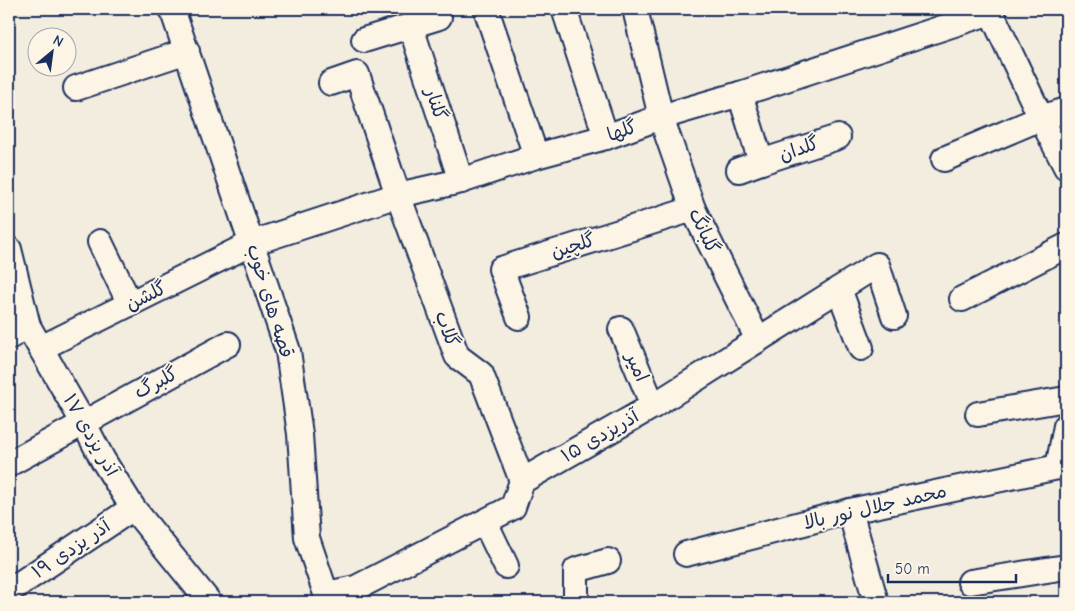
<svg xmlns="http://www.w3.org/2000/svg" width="1075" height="611" font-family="'Comic Neue','Playpen Sans Arabic',sans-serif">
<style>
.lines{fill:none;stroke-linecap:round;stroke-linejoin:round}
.minor-casing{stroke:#1b2f5e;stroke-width:28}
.minor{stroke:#fcf5e5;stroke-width:24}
.labels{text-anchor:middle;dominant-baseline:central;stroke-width:4;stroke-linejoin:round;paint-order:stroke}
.street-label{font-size:19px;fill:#1b2f5e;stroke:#fcf5e5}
</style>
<rect width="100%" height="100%" fill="#f3ede0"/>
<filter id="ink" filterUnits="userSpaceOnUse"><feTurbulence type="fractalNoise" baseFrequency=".02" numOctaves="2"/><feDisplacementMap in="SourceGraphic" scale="10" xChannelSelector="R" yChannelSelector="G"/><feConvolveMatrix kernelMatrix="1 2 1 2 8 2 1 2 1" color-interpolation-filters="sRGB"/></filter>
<g filter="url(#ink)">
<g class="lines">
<!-- minor casing -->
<g class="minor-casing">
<g id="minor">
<path d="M172,9L288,351L300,434L307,538L326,594V602"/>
<path d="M486,9L536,156"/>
<path d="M564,9L606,137"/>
<path d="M635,9L661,117L693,209L758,340"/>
<path d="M411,27L461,181"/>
<path d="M364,40L439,17"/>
<path d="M331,83L357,74L398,195L457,356L481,374L522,481"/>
<path d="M76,88L187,51"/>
<path d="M740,94L761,162L838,137"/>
<path d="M944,159L1041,118L1066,110"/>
<path d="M739,170L761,162"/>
<path d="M100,242L130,304"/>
<path d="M9,249L28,326L83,422L103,460L133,508L209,602"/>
<path d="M839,289L861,348"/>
<path d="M962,299L1066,246"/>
<path d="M519,317L501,269L693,209"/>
<path d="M621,329L653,406"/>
<path d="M9,337L28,326"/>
<path d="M41,348L252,243L398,195L461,181L536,156L606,137L661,117L740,94L991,12L1041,118L1066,167"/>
<path d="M978,414L1066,399"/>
<path d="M9,464L228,344"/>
<path d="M1058,467L1066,426"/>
<path d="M850,511L876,602"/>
<path d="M485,522L506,566"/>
<path d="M686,554L850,511L1058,467L1066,468"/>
<path d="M970,582L1066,567"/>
<path d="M9,591L133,508"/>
<path d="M326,594L356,588L513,507L522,481L653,406L877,265L894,316"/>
<path d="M576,602V570L608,561"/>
</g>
</g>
<!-- minor -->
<use href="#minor" class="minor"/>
</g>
</g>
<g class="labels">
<!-- street labels -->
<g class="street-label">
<text transform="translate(436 104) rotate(72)">گلنار</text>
<text transform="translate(622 131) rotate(-19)">گلها</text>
<text transform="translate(799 149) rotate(-19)">گلدان</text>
<text transform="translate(704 231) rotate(65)">گلبانگ</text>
<text transform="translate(573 246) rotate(-17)">گلچین</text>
<text transform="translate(146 296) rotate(-26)">گلشن</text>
<text transform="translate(270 301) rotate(73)">قصه های خوب</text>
<text transform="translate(447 329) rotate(70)">گلاب</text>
<text transform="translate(637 367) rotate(67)">امیر</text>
<text transform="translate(156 383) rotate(-28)">گلبرگ</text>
<text transform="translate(91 435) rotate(60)">آذر یزدی ۱۷</text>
<text transform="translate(600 436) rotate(-30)">۱۵ آذریزدی</text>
<text transform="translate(875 507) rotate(-13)">محمد جلال نور بالا</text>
<text transform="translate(71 549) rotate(-34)">آذر یزدی ۱۹</text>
</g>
</g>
<!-- margin -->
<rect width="1075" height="611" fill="none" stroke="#fcf5e5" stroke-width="30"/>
<rect x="15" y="15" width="1045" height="581" fill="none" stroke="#1b2f5e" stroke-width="2" filter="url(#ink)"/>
<!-- north arrow -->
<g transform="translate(52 52) rotate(29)"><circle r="24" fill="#fcf5e5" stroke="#a2a6af"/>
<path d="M0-4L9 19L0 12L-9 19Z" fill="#1b2f5e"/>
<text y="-8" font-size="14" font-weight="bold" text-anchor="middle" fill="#1b2f5e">N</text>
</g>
<!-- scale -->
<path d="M888 574v8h128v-8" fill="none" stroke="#1b2f5e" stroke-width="2.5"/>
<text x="895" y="574" font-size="15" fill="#1b2f5e" stroke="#fcf5e5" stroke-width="4" paint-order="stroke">50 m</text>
</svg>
